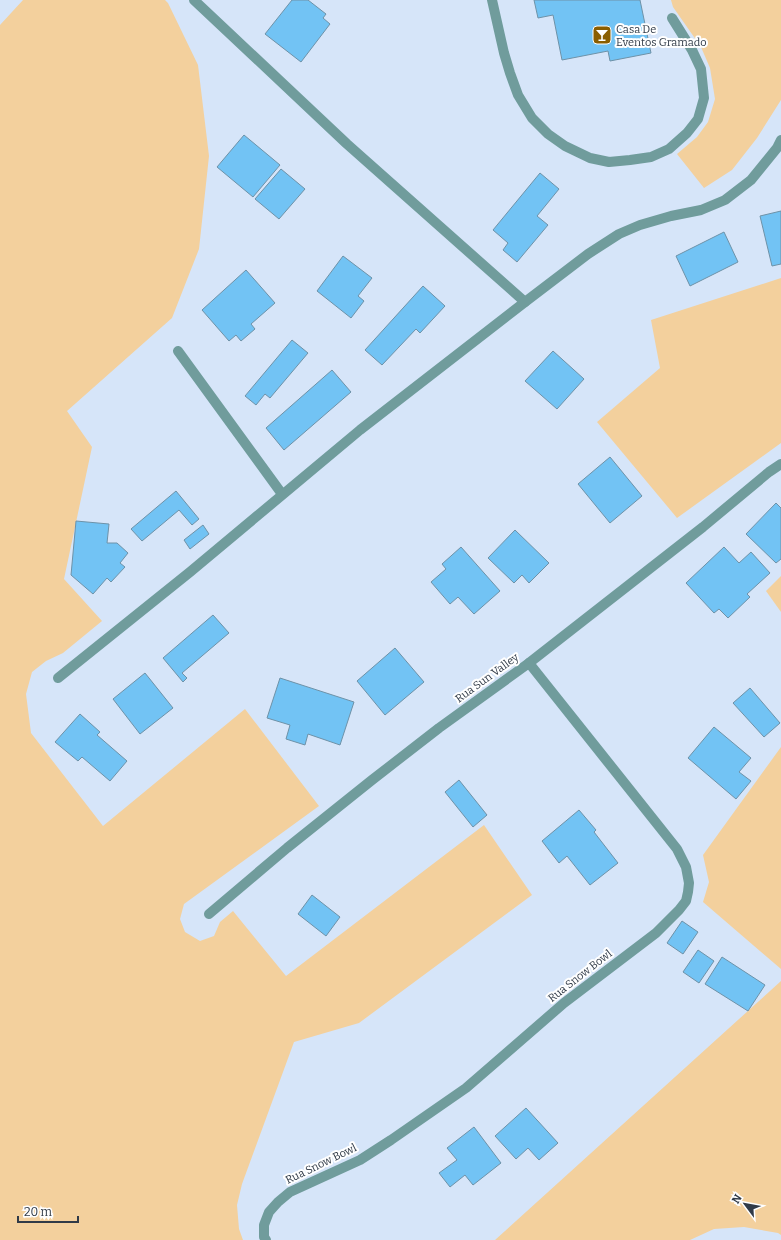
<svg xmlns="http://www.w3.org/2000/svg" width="781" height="1240" font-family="Bitter,serif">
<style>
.green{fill:#f3d09d}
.building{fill:#72c3f4;stroke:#6e92a8}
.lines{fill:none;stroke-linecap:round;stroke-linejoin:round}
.minor{stroke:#709c9c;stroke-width:10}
.labels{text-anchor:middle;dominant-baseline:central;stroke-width:4;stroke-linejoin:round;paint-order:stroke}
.poi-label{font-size:11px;fill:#303a47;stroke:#fff;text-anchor:start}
.street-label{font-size:11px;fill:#303a47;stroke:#fff}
</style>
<rect width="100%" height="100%" fill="#d6e5f9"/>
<!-- green -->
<g class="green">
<path d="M23,0H165L168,3L198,65L209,156L199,249L172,318L67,411L92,447L64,579L102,621L63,653L46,661L32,672L26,694L31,733L103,826L245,709L319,806L184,904L180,919L185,932L200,941L214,936L220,922L233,911L286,976L484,825L532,895L359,1023L294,1042L242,1184L237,1205L239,1229L243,1240H0V25Z"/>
<path d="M671,0H781V100L757,138L732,170L704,188L677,154L697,137L708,122L715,99L710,68L701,47L673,7Z"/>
<path d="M781,278V443L677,518L597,422L660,368L651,320Z"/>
<path d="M781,576V612L766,591Z"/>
<path d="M781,747V969L703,902L709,882L703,855Z"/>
<path d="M781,981V1235L778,1233L744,1227L714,1229L690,1240H495Z"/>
</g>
<!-- building -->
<g class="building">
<path d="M292,0H308L326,14L323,18L330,24L301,62L265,34Z"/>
<path d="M534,0H640L651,53L610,61L608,51L562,60L553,15L538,18Z"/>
<path d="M244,135L280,165L253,197L217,167Z"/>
<path d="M281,169L305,189L279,219L255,199Z"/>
<path d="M540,173L559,189L537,216L548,225L517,262L503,250L508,243L493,230Z"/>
<path d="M781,211V264L772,266L760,216Z"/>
<path d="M724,232L738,262L690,286L676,256Z"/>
<path d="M343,256L372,278L358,296L364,301L351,318L317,291Z"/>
<path d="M246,270L275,303L251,324L255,329L241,341L236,335L229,341L202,310Z"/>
<path d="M423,286L445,306L420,333L416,329L382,365L365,350Z"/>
<path d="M292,340L308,353L270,398L265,394L256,405L245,396Z"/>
<path d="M553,351L584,379L557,409L525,381Z"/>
<path d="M332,370L351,392L284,450L266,428Z"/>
<path d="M610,457L642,496L610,523L578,484Z"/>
<path d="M176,491L199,519L192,525L179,510L142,541L131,529Z"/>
<path d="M776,503L781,508V559L776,563L746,534Z"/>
<path d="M76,521L109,524L107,543H117L128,553L120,563L125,567L111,582L107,578L93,594L71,575Z"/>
<path d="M203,525L209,534L190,549L184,540Z"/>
<path d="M515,530L549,563L529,583L522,575L514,583L488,558Z"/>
<path d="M461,547L500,591L474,614L458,597L450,604L431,582L446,569L442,564Z"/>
<path d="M724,547L739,563L751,552L770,573L747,594L750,597L728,618L719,609L714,613L686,583Z"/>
<path d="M213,615L229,633L182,673L187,678L183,682L163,658Z"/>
<path d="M395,648L424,682L385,715L357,681Z"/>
<path d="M145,673L173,708L140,734L113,699Z"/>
<path d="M280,678L354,702L340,745L308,734L305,745L286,739L290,725L267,718Z"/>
<path d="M750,688L780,723L764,737L733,703Z"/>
<path d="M80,714L100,732L97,735L127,761L110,781L82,757L78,761L55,742Z"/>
<path d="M714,727L751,758L739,772L751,781L736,799L688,758Z"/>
<path d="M459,780L487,815L473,827L445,792Z"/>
<path d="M579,810L596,830L594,832L618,863L590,885L567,856L559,863L542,841Z"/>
<path d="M312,895L340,917L326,936L298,914Z"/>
<path d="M682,921L698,932L683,954L667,943Z"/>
<path d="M698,950L714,961L699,983L683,972Z"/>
<path d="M722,957L765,985L748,1011L705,984Z"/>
<path d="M526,1108L558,1143L539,1160L528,1148L516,1159L495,1136Z"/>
<path d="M474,1127L501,1163L473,1185L465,1175L450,1187L439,1173L457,1160L447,1148Z"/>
</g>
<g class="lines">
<!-- minor -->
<g class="minor">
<path d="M194,0L347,144L525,302"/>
<path d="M492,0L504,53L510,73L518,95L532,118L548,134L565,146L590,158L609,162L630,160L651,157L669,149L687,133L698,119L704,98L701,69L692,50L672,18"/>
<path d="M178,351L282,494"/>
<path d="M58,678L190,572L360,430L525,302L588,254L619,234L640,225L671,216L701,210L725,200L751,180L777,148L781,140"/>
<path d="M209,914L287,848L372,780L439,728L529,663L703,527L769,472L781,464"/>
<path d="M266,1240L264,1237V1225L269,1212L278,1202L290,1192L360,1160L391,1140L466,1088L564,1003L656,933L679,910L686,901L688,892L689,883L686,867L677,849L529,663"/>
</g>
</g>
<!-- icons -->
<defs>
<g id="bar-square" transform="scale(1)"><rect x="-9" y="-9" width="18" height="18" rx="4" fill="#8a5e00" stroke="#fff"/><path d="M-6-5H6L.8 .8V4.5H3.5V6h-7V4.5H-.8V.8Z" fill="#fff"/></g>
</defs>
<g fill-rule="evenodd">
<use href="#bar-square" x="602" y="35"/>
</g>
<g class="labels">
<!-- poi labels -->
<g class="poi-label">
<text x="616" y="29">Casa De<tspan x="616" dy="13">Eventos Gramado</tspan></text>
</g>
<!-- street labels -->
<g class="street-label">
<text transform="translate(487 678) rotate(-36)">Rua Sun Valley</text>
<text transform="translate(580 976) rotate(-38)">Rua Snow Bowl</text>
<text transform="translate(321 1164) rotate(-26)">Rua Snow Bowl</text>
</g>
</g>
<!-- north arrow -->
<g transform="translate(745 1204) rotate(302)" stroke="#ffffff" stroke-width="3" paint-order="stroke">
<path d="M0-3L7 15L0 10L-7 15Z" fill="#303a47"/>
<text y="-6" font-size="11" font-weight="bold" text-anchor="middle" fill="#303a47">N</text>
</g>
<!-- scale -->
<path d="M18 1216v6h60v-6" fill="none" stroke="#303a47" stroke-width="2"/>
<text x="24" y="1216" font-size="12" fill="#303a47" stroke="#ffffff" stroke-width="3" paint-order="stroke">20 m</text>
</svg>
